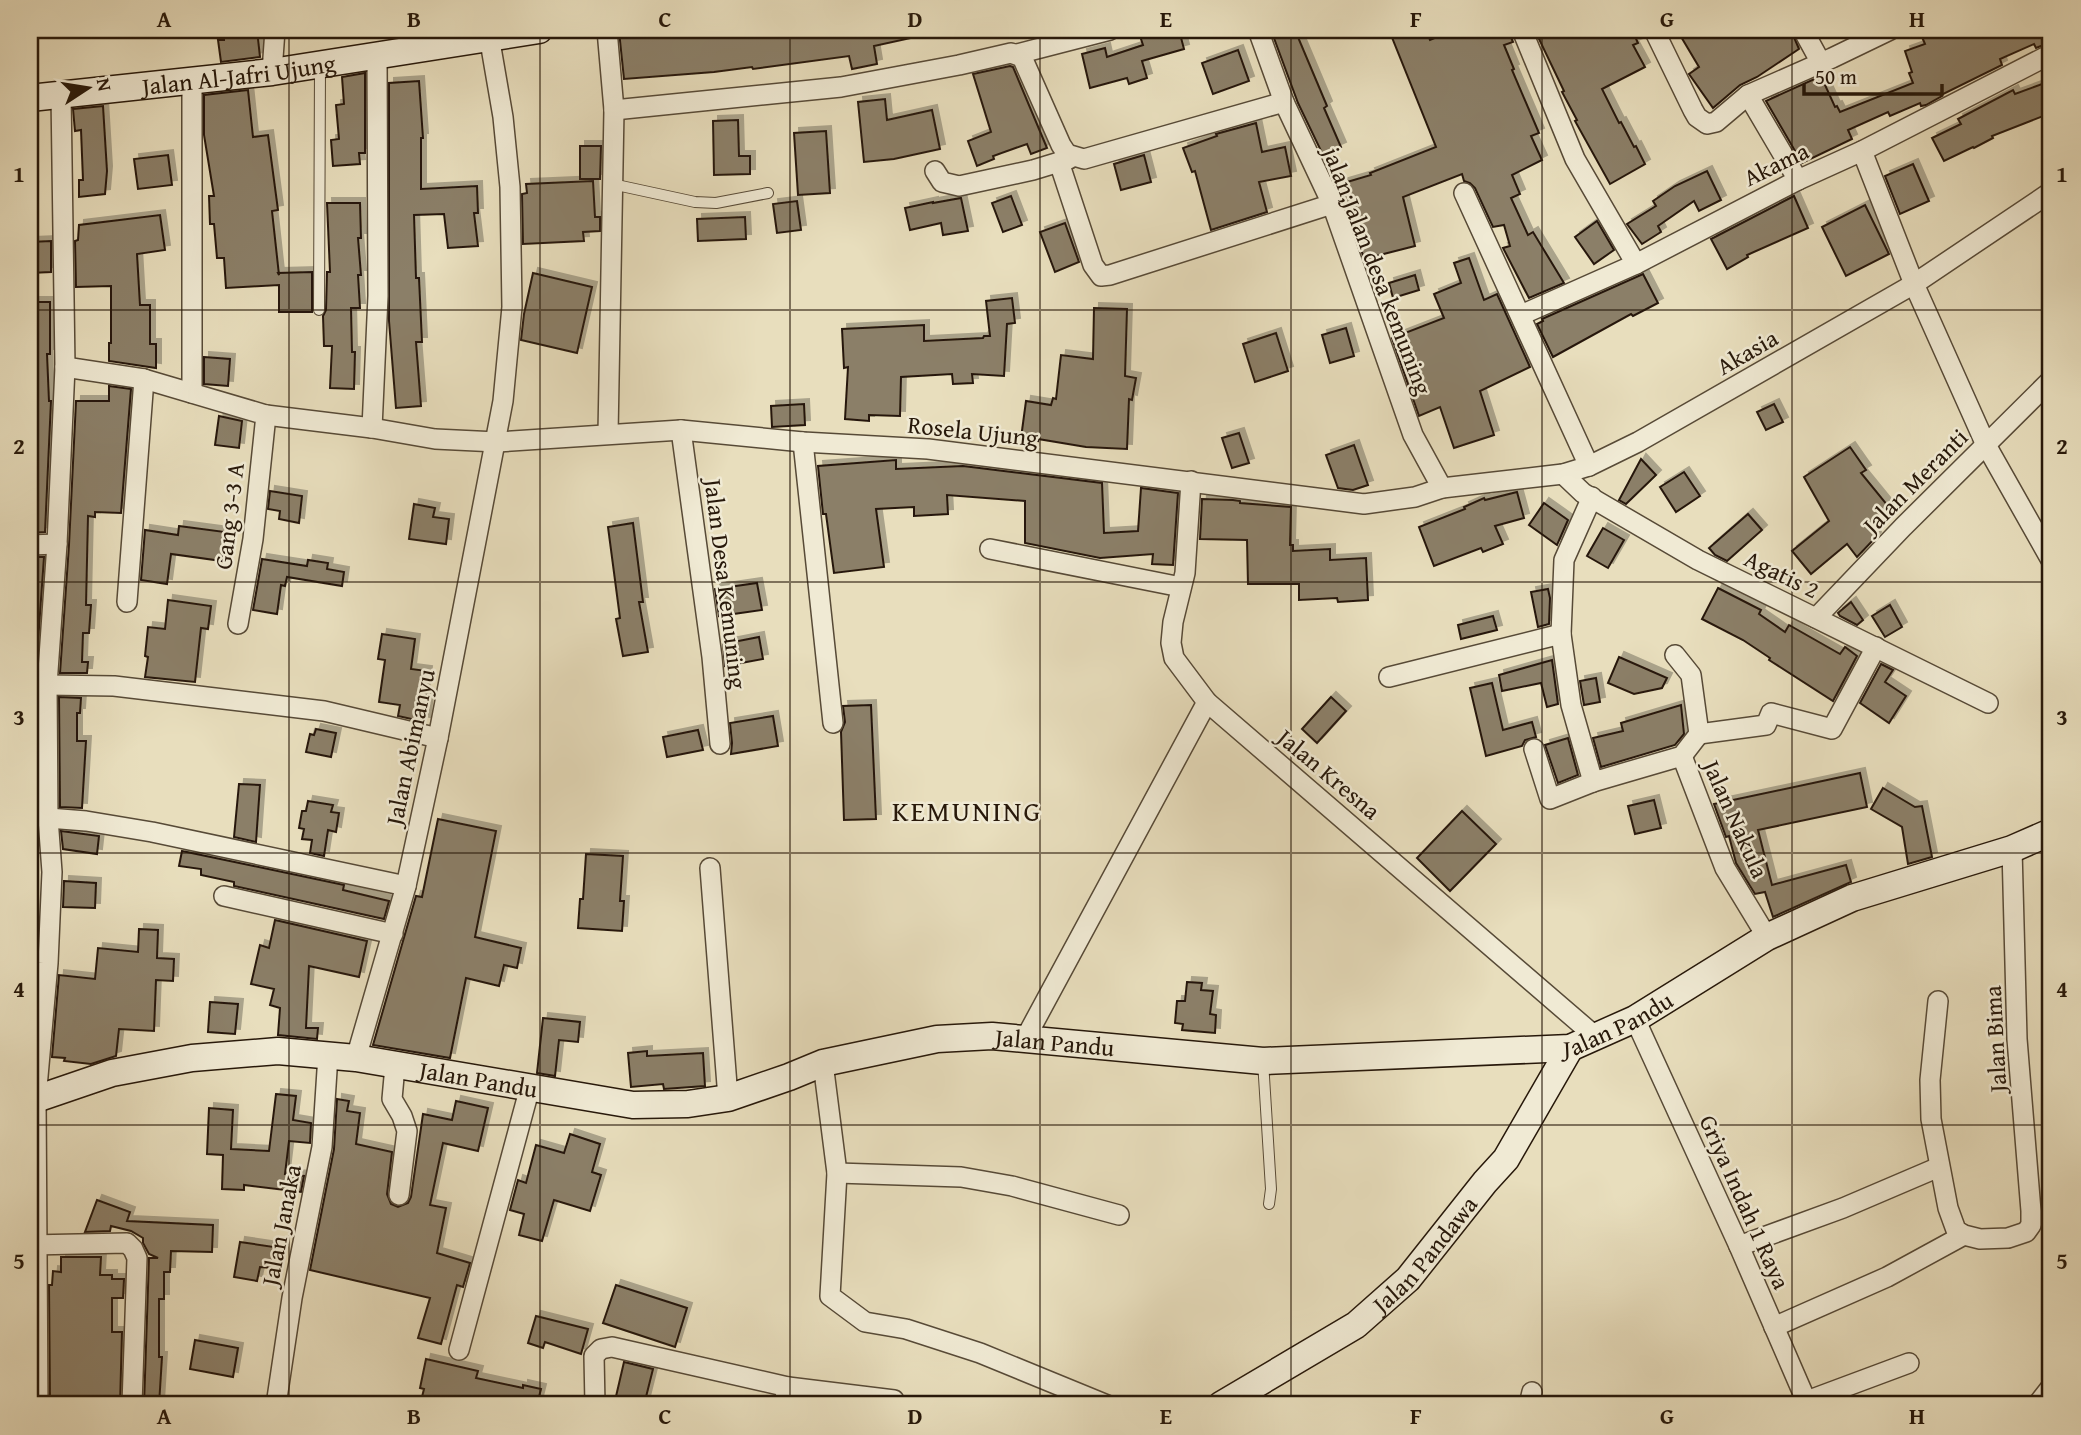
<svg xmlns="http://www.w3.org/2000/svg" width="2081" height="1435" font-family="'Gentium Book Plus',serif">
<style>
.building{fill:#8b7f67;stroke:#27180a;stroke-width:2;filter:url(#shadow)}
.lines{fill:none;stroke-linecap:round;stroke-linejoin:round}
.lane-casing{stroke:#574a37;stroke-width:12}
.street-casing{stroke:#574a37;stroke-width:22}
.secondary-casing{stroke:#27180a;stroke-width:29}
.lane{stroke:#f0ead4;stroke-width:10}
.street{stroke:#f0ead4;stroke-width:19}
.secondary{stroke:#f0ead4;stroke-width:26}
.grid{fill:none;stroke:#27180a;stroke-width:2;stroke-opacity:0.55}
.labels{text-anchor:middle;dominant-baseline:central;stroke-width:5;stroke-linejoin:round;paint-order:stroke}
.street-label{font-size:24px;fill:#27180a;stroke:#f0ead4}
.quarter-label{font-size:28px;letter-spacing:2px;fill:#27180a;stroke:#f0ead4}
.neatline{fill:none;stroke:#27180a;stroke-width:2.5}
.grid-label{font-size:23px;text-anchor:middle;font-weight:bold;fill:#27180a}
</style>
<defs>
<filter id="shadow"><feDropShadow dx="5" dy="-5" stdDeviation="0" flood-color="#0004"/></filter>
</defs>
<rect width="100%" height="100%" fill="#e8debd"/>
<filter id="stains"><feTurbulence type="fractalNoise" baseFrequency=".00286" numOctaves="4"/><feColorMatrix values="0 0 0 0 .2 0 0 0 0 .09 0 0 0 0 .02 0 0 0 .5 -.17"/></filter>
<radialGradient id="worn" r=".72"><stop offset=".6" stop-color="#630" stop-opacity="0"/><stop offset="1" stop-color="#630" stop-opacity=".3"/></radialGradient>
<!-- building -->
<g class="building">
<path d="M224,30H257L260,57L221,62L218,40H224Z"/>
<path d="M650,30L651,35L701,30H920V36L874,46L877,64L852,69L849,56L753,69L752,67L714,72L624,79L619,31Z"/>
<path d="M1138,30H1179L1184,49L1142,61L1147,78L1129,84L1127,78L1090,88L1082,54L1105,48L1107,57L1143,45Z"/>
<path d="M1271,30H1295L1327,106L1324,108L1341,147L1323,155L1298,103Z"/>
<path d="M1389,30H1426L1430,40L1454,30H1508L1513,42L1504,45L1514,69L1512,70L1539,133L1531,136L1542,160L1512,175L1520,194L1511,198L1528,235L1533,232L1564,283L1529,298L1503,248L1510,246L1504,225L1493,227L1475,188L1470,183L1464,181L1462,174L1403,197L1415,246L1364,259L1353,223L1352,224L1337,185L1371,175L1370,173L1436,147Z"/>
<path d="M1559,30H1632L1638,43L1633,45L1645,67L1602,89L1619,123L1621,122L1634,147L1636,146L1645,164L1610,184L1575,121L1577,120L1562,92L1564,91L1539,39Z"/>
<path d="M1677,30H1791L1799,49L1757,77L1740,85L1713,108L1689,74L1699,67Z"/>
<path d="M1919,30H2051V42L2036,48L2034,44L2000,59L2002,65L1941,95L1942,96L1926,105L1921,106L1920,103L1890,116L1888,112L1848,130L1852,139L1802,163L1766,101L1821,76L1835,107L1837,106L1840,112L1913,83L1909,73L1912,72L1905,51L1925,44Z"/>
<path d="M1238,50L1249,81L1213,94L1202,63Z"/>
<path d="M1010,66L1013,67L1047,148L1031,154L1027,144L993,156L994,159L977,166L968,141L991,132L973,74Z"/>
<path d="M365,73V153H359L360,164L333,166L331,140L339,139L336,105L344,104L342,77Z"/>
<path d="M419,81L423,138H421V189L477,186L478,213H474L478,246L448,248L444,214L414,215L416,278H419L422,342H416L421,406L396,408L389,321V83Z"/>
<path d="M2042,84L2051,113L1992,136L1993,138L1974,148L1973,147L1944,161L1932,138L1961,124L1958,119L2013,90L2015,94Z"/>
<path d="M248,90L253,137L268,135L278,210L272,211L279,275L278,273L312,272V312H279V285L226,288L224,258H217L214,224H210L209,196H214L204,135V95Z"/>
<path d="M885,99L887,120L932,110L940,149L894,159L864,162L858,102Z"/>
<path d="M103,106L107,171L105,194L79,197V180H83L81,130L75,131L73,109Z"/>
<path d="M738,120L739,156H750V174L714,175L713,121Z"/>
<path d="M1256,123L1262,152L1285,147L1291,176L1259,182L1267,212L1211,230L1195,171L1192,172L1183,148L1217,136L1216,134Z"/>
<path d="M826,131L830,193L798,195L794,133Z"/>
<path d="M580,146H601L600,179H580Z"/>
<path d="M168,155L172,185L138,189L134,159Z"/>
<path d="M1144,155L1151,182L1121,190L1114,164Z"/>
<path d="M1913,164L1929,201L1900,214L1885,176Z"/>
<path d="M1707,171L1721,200L1699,211L1694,201L1658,226L1661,232L1642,244L1627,224L1656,206L1653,201L1675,186Z"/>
<path d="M593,181L595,217H600V231L583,232L584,241L523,244L522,194L527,193L526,184Z"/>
<path d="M1011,196L1022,225L1003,232L992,203Z"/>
<path d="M1794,196L1808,228L1747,255L1748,257L1727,269L1711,239Z"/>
<path d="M961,198L968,231L943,235L941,223L910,230L905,208L933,202V203Z"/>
<path d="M797,201L801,230L777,233L773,204Z"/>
<path d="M327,203H360L361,238H358L361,275H358L360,308H351L352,352H355L354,389L330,388L332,346H324L323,316L326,310L327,272H330Z"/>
<path d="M1865,205L1889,254L1846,276L1822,227Z"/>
<path d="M160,215L165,250L137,254L140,305H150V344H156V368L109,361V343H111V286L76,287L75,241L78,240L79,225Z"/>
<path d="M745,217L746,239L698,241L697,219Z"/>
<path d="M1597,221L1614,250L1594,264L1575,237Z"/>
<path d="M1065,223L1079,262L1055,272L1040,232Z"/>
<path d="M51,241V272L30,273V242Z"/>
<path d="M1469,258L1484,300L1497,294L1530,367L1480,391L1494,435L1454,448L1440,407L1419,416L1392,338L1444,318L1434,294L1461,283L1454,263Z"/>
<path d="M533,273L592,287L577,353L521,340L524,314Z"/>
<path d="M1643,274L1658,303L1633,316L1631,314L1553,357L1537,324L1543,321L1542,319Z"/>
<path d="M1415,275L1419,290L1393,298L1389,283Z"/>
<path d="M1012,298L1015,323L1007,324L1004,376L972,374L973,383L953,384L952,374L901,377L900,416L869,415V421L845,419L848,367L844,368L842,329L924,325V341L983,338L984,336H990L986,301Z"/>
<path d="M30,302H50V354H47L49,401H51L45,532L30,533Z"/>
<path d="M1094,308L1127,309L1125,376L1136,378L1132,400L1129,399L1127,449L1086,447L1038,439V441L1021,438L1026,401L1051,405L1053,398L1056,399L1061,355L1093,359Z"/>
<path d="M1346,328L1354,356L1330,363L1322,335Z"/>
<path d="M1276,333L1288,371L1255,382L1243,344Z"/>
<path d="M204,357L230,359L228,386L204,384Z"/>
<path d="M109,386L131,389L121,513L95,512V517L88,516L86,605H91L89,633H83L82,662H88L87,673H60L69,545L76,401H109Z"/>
<path d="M804,404L805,425L772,427L771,406Z"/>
<path d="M1774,404L1783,422L1766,430L1757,412Z"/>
<path d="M219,416L242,421L239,448L215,445Z"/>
<path d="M1239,433L1249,463L1232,468L1222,438Z"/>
<path d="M1354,445L1368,485L1353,490L1338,488L1326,455Z"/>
<path d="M1850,447L1866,470L1861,473L1893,512L1871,530L1876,537L1857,557L1847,544L1811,574L1792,551L1829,521L1804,477Z"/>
<path d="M1641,459L1656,475L1626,504L1619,500Z"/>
<path d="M896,460V469L963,466L1102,483L1104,533L1138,531L1141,488L1178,493L1173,565L1152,564L1153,554L1100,558L1025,543V501L947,495L948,514L914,516V507L876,509L884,567L834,573L826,514H823L818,466Z"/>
<path d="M1684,472L1700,496L1676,512L1660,487Z"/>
<path d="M270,491L302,496L299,523L279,519L280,511L268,509Z"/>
<path d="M1517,492L1524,518L1495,526L1503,544L1483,552L1481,548L1434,566L1419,527L1465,509L1464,507L1484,498L1485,500Z"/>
<path d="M1202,499L1233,500L1240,501V503L1291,507L1290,545H1293V551L1330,549V560L1366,558L1368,600L1338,602L1337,598L1299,600V584H1248L1247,540L1200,539Z"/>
<path d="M1544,503L1568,520L1557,545L1529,525Z"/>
<path d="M414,504L435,508L433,517L449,519L446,544L409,539Z"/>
<path d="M1748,514L1762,530L1727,561L1715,555L1709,548Z"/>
<path d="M633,523L643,602H639L648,652L623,656L616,619L620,618L608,527Z"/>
<path d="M179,526L225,532L222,561L171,554L167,584L141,580L145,530L178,535Z"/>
<path d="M1603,528L1624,540L1608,568L1587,556Z"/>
<path d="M30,557H44L35,684V780L30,779Z"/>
<path d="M262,559L307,566L308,560L328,563L327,569L344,572L342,586L287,577L285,586L281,585L277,614L253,610Z"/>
<path d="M757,583L762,610L719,616L715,589Z"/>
<path d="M1718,588L1761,610L1759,614L1785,632L1789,625L1840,654L1845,647L1857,656L1833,701L1769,660L1770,658L1743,640L1702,619Z"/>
<path d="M1548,589L1550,598L1549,624L1538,627L1531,592Z"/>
<path d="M168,600L211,606L208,629L201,628L195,682L145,677L148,657L145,656L148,627L165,629Z"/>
<path d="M1851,602L1863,620L1857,625L1840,616L1838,613Z"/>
<path d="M1890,605L1902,627L1885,637L1872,616Z"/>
<path d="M1493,616L1497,630L1461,639L1458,625Z"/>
<path d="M382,634L415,639L411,669L427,671L424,694L429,695L425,722L398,716L400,705L379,702L385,660L378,659Z"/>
<path d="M759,637L763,659L725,666L723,644Z"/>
<path d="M1619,657L1667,678L1662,688L1634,694L1608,683Z"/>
<path d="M1552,660L1558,704L1547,707L1541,683L1502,691L1499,675Z"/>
<path d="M1881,664L1893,670L1885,682L1906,696L1889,723L1860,703Z"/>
<path d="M1596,678L1600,702L1584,705L1580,681Z"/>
<path d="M1492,683L1503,730L1532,722L1536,737L1525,740L1522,746L1486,756L1470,688Z"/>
<path d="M59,697L81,698L80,713H77V741H86L82,808L60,807Z"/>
<path d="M1331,697L1346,711L1317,743L1302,729Z"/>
<path d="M871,705L876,819L844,820L841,732L845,722L843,706Z"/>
<path d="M1681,705L1684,734L1675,745L1601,767L1593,738L1623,731L1621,723Z"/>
<path d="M773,716L778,746L731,754L732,743L730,723Z"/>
<path d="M316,729L336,733L331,757L306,752L310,734L314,735Z"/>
<path d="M698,730L703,750L667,757L663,737Z"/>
<path d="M1568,738L1578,775L1558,783L1545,745Z"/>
<path d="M1860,773L1867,807L1758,830L1772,885L1846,865L1851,882L1773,917L1765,892L1755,894L1736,863L1729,836L1726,837L1714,804Z"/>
<path d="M239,784L260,785L256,842L234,837Z"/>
<path d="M1883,788L1915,807L1922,806L1932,857L1908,864L1902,827L1871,809Z"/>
<path d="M1654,800L1661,828L1635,834L1628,806Z"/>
<path d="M308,801L333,805L331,812L339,813L336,832L328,830L324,856L310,853L312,840L302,839L304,829L299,828L302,811H306Z"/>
<path d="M1462,811L1496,844L1450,891L1417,858Z"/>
<path d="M438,819L496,831L475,937L521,948L517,968L504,965L499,986L466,978L450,1058L373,1045L416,896L422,897Z"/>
<path d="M61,831L99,836L97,854L63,849Z"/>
<path d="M182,851L344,885L343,890L389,901L384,919L234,886V882L201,875V869L179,866Z"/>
<path d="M586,854L623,856L620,901H624L622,931L578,928L580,899H583Z"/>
<path d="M64,881L96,883L95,908L63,907Z"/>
<path d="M275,920L367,941L359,977L309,966L306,1028H318L317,1039L278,1035L280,1008L270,1005L274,989L251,984L260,945L269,948Z"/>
<path d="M139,929L158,930L157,958L174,959L173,981L156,980L154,1031L119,1029L116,1056L91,1064L64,1061L65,1058L52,1057L59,975L95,979L98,948L138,952Z"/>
<path d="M1187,982L1202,983L1201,990L1213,991L1210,1014L1216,1015L1215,1033L1182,1030L1183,1024L1175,1023L1177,1001H1185Z"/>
<path d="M210,1002L238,1004L235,1034L208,1032Z"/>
<path d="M543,1018L580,1022L578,1042L559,1040L555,1076L537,1073Z"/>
<path d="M647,1051V1056L703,1053L705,1086L664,1089L663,1084L631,1087L628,1053Z"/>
<path d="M276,1094L296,1096L293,1120L311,1123L310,1143L289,1141L285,1174L304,1176L301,1192L244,1185V1190L222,1189L223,1155L207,1154L209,1108L233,1110L231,1149L269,1151Z"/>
<path d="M337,1099L349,1101L347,1111L360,1113L356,1144L392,1152L387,1194L391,1204L398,1207L408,1203L411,1197L423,1114L452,1120L456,1101L488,1108L478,1151L443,1143L430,1205L446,1208L437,1253L470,1263L463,1287L457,1285L441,1344L418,1338L430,1298L310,1270L334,1149Z"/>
<path d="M570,1134L600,1144L592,1172L601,1175L590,1211L554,1200L542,1241L519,1235L524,1214L510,1210L518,1180L526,1183L536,1145L564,1153Z"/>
<path d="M97,1200L130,1212L127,1221L213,1225L212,1252L171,1251L170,1272H164V1299H159V1357H162L159,1405H144L149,1258H158L149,1254L143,1243V1238L131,1231L111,1226L110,1231L85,1232Z"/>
<path d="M240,1242L274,1247L271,1268L260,1267L257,1281L234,1277Z"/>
<path d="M61,1257H101L100,1275H112V1279H124L123,1298H112V1332H122L120,1405H77L78,1402H50L49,1285H52L53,1271L61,1272Z"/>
<path d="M616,1285L687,1308L675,1347L603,1323Z"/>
<path d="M536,1316L588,1329L581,1354L545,1342L543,1348L528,1343Z"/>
<path d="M195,1340L238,1348L233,1377L190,1369Z"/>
<path d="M426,1359L478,1371L476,1378L523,1388V1385L541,1389L537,1405H420L424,1389L420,1388Z"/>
<path d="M624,1362L653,1369L644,1405H614Z"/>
</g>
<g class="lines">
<!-- lane casing -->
<g class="lane-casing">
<g id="lane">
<path d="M612,184L695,202L716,203L768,193"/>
<path d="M319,310L320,65"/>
<path d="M1263,1061L1271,1189L1269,1204"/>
</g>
</g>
<!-- street casing -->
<g class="street-casing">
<g id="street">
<path d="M607,30L614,110L608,434"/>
<path d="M1258,30L1284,102L1332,204L1413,435L1442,488"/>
<path d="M1522,30L1575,159L1636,264"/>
<path d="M1654,30L1693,110L1697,117L1707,124L1716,122L1748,95L1832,58L1890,30"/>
<path d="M1803,30L1821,63"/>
<path d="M1017,54L1110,30"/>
<path d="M272,72L275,30"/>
<path d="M1748,95L1798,180"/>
<path d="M614,110L841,87L959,65L1011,53L1022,57L1061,145L1067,154L1084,159L1284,102"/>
<path d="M1862,151L1914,284L1986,445L2051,560"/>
<path d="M1059,162L1093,265L1101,276L1110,275L1332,204"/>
<path d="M935,171L942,182L959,186L1033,170L1069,159"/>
<path d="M1464,193L1589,466"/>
<path d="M1521,315L1636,264L1798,180L1862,151L2051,54"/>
<path d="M65,367L144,379L266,415L372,428L435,439L497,442L681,430L803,442L928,449L1364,504L1415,497L1442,488L1563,474L1589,466L1638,442L1914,284L2051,192"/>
<path d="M192,393V80"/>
<path d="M372,428L378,296L377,56"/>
<path d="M681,430L712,657L720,744"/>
<path d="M803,442L833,723"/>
<path d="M1563,474L1583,493L1698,560L1988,703"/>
<path d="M1191,481L1185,573L1173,622L1171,643L1174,658L1207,702L1596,1037"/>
<path d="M1592,497L1564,560L1561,634L1571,705L1593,782L1682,756L1699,734L1691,675L1675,655"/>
<path d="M30,545L57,544"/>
<path d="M990,549L1181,587"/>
<path d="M127,602L144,379"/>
<path d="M1816,618L1903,527L2051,380"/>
<path d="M238,624L253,539L266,415"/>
<path d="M1389,677L1561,634"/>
<path d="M47,685L114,686L324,711L438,738"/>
<path d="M1699,734L1766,725L1771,713L1832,729L1876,647"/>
<path d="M1534,749L1550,799L1593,782"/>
<path d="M1682,756L1725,868L1767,937"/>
<path d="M30,812L48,818L86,821L152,832L406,886"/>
<path d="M710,868L728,1098"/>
<path d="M224,896L393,934"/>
<path d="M1938,1001L1930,1080L1931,1119L1948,1208L1956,1230L1964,1235L1980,1239L2008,1238L2026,1232L2031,1225V1211L2017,1039L2012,849"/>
<path d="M1635,1019L1739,1246L1808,1405"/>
<path d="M1025,1039L1207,702"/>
<path d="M356,1058L406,886L438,738L503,401L512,307L510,187L503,117L488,30"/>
<path d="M823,1063L837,1173L830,1296L865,1322L906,1329L980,1353L1107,1405"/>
<path d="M395,1066L392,1099L402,1116L407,1131L399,1195"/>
<path d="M837,1173L961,1177L1012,1186L1119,1215"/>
<path d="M30,1245L127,1243L133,1249L137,1258L132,1405"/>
<path d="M1739,1246L1843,1208L1939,1167"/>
<path d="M1774,1327L1887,1277L1964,1235"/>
<path d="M459,1350L530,1087"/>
<path d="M1807,1401L1909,1363"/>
<path d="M38,1405L36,1099L48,963L52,872L48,818L47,685L57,544L65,367L61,94"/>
<path d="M276,1405L292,1298L322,1147L328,1055"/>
<path d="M595,1405L594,1356L601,1349L612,1347L788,1387L894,1400"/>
<path d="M783,1405L788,1387"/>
<path d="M1529,1405L1532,1392"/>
<path d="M2037,1405L2051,1387"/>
</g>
</g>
<!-- secondary casing -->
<g class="secondary-casing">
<g id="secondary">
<path id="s1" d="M30,98L272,72L539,30"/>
<path id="s2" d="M30,1101L112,1073L192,1058L278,1051L356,1058L633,1105L688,1104L728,1098L789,1077L823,1063L937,1039L992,1036L1263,1061L1570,1048L1635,1019L1767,937L1852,898L2012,849L2051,832"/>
<path id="s3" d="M1221,1405L1356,1325L1408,1279L1485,1182L1506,1159L1570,1048"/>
</g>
</g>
<!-- lane -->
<use href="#lane" class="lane"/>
<!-- street -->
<use href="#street" class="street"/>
<!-- secondary -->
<use href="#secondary" class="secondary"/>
</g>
<!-- grid -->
<path class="grid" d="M289,30V1405M540,30V1405M790,30V1405M1040,30V1405M1291,30V1405M1542,30V1405M1792,30V1405M30,310H2051M30,582H2051M30,853H2051M30,1125H2051"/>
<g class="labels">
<!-- street labels -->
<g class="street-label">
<text stroke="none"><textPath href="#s1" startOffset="210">Jalan Al-Jafri Ujung</textPath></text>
<text transform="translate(1776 164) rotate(-26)">Akama</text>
<text transform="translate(1378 271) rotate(69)">jalan;Jalan desa kemuning</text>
<text transform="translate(1747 352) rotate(-30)">Akasia</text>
<text transform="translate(973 431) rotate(6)">Rosela Ujung</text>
<text transform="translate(1915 481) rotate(-45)">Jalan Meranti</text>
<text transform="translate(229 516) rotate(-83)">Gang 3-3 A</text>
<text transform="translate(1782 574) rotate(26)">Agatis 2</text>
<text transform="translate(726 584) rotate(83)">Jalan Desa Kemuning</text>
<text transform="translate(410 747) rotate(-78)">Jalan Abimanyu</text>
<text transform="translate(1329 774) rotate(40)">Jalan Kresna</text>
<text transform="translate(1736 819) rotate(66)">Jalan Nakula</text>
<text stroke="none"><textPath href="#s2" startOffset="1614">Jalan Pandu</textPath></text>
<text transform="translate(1995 1039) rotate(-93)">Jalan Bima</text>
<text stroke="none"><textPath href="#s2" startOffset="1045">Jalan Pandu</textPath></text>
<text stroke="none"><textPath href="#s2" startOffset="457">Jalan Pandu</textPath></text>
<text transform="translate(1745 1202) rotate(66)">Griya Indah 1 Raya</text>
<text transform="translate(281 1225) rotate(-79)">Jalan Janaka</text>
<text stroke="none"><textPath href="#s3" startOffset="256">Jalan Pandawa</textPath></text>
</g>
<!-- quarter labels -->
<g class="quarter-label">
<text x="967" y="810">KEMUNING</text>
</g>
</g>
<!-- margin -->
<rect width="2081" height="1435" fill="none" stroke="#e8debd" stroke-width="77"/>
<!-- north arrow -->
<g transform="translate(88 88) rotate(78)" stroke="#f0ead4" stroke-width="5" paint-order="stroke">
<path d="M0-5L12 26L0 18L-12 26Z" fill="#27180a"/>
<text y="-10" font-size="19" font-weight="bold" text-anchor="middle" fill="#27180a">N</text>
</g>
<!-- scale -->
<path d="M1804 84v10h138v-10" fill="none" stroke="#27180a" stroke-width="3.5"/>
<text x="1815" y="84" font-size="21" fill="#27180a" stroke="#f0ead4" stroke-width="5" paint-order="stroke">50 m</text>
<rect x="38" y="38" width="2004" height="1358" class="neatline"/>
<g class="grid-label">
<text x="164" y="27">A</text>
<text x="414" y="27">B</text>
<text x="665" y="27">C</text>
<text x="915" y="27">D</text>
<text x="1166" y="27">E</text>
<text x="1416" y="27">F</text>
<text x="1667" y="27">G</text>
<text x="1917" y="27">H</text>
<text x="19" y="182">1</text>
<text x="2062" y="182">1</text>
<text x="19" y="454">2</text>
<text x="2062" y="454">2</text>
<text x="19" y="725">3</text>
<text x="2062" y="725">3</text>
<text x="19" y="997">4</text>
<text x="2062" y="997">4</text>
<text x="19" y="1269">5</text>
<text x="2062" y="1269">5</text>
<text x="164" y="1424">A</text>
<text x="414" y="1424">B</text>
<text x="665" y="1424">C</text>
<text x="915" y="1424">D</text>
<text x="1166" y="1424">E</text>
<text x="1416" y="1424">F</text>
<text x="1667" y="1424">G</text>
<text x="1917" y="1424">H</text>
</g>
<rect width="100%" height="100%" filter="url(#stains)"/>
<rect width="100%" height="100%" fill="url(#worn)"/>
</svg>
